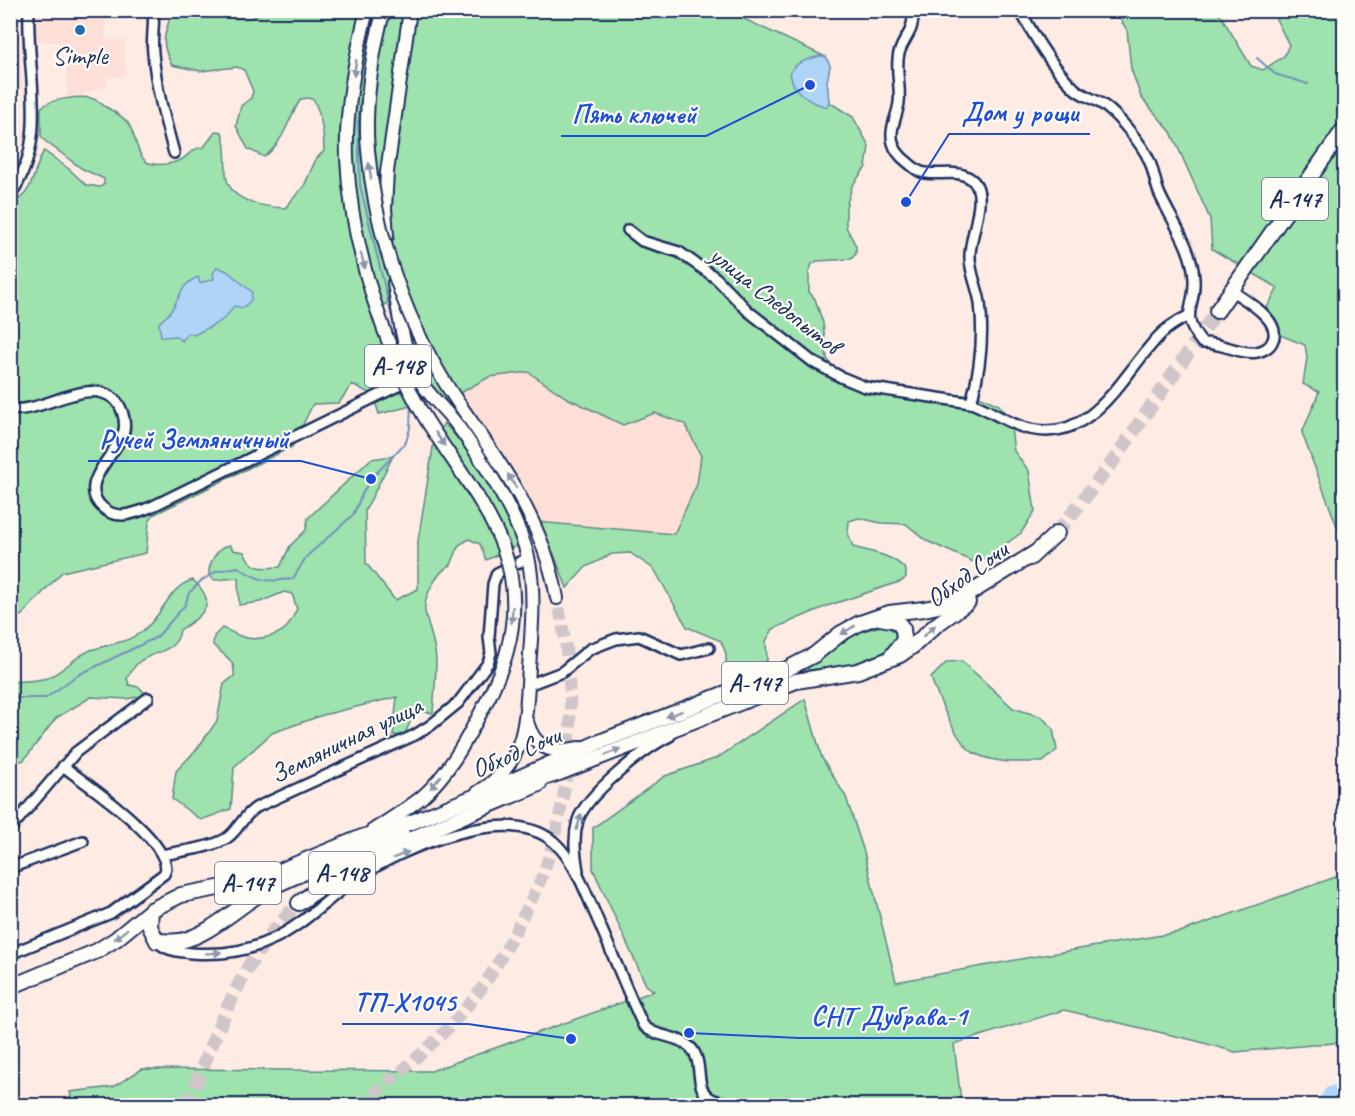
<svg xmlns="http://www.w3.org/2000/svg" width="1355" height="1116" font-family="Caveat,sans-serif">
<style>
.built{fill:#fddfd7}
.green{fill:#9ee2ae;stroke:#5c8886;stroke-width:1.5;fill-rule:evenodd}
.water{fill:#aed4f8;stroke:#7392ba;stroke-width:1.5}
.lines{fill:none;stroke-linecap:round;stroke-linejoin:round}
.stream{stroke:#7392ba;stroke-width:2}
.river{stroke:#aed4f8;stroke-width:12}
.major-tunnel{stroke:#d0c5c9;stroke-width:12;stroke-dasharray:12 6;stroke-linecap:butt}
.highway-tunnel{stroke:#d0c5c9;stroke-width:14;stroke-dasharray:14 7;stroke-linecap:butt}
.minor-casing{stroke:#1b2f5e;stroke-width:14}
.major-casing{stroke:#1b2f5e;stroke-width:16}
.highway-casing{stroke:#1b2f5e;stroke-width:18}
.minor{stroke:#fdfcf7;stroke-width:9}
.major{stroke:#fdfcf7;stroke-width:12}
.highway{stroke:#fdfcf7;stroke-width:14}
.major-bridge-casing{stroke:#1b2f5e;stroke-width:16;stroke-linecap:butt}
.major-bridge{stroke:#fdfcf7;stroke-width:12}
.oneway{fill:#8c96aa}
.poi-dot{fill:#1f6fb2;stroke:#fdfcf7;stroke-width:2}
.labels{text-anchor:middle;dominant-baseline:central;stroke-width:4.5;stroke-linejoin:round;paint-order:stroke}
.shield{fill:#fdfcf7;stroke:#5f6c8c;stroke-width:1.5}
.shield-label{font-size:24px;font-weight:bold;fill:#1b2f5e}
.poi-label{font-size:26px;fill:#1b2f5e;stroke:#fdfcf7}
.street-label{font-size:26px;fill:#1b2f5e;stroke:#fdfcf7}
.leader{fill:none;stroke:#1d4ed8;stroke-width:2}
.callout-dot{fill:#1d4ed8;stroke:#fdfcf7;stroke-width:2}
.callout-label{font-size:27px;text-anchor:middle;font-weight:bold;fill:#1d4ed8;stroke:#fdfcf7;stroke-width:4.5;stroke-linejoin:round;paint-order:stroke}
</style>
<rect width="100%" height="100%" fill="#fdebe4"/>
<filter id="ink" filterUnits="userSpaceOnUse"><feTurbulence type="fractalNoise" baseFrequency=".0167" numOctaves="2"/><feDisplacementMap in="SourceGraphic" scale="12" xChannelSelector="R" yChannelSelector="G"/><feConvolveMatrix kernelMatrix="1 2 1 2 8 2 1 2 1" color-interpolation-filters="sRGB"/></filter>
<g filter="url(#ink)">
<!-- built -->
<g class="built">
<path d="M15,11V30L20,44L23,87L11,98L10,11Z"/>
<path d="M37,11H105L106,41L124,40L125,76L107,77V86L67,99V43L36,40Z"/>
<path d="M528,372L567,398L623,425L655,413L685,424L701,456L697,484L674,534L537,522L449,399L489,377Z"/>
</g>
<!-- green -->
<g class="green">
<path d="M265,10L732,11L731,13L826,57L830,66L827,81L829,102L853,117L869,146L866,167L852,186L846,207V227L856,246V254L851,259L817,261L812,264L809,272V292L815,299L823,323L827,359L834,368L874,385L935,395H977L999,405L1007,415L1011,428L1014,451L1029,471L1035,511L1021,533L978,564L927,541L906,524L881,523L859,518L849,521L848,533L853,547C872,552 893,555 906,570V577L902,581L827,606L773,629L766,641L767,661L726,683V654L721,641L687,627L654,569L630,553L612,554L586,567L567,588L553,552L537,522L674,534L697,484L701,456L685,424L655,413L623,425L567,398L528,372L489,377L449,399L427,402L379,414L373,395L352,384L339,403L313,404L292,447L153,515L149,522L146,553L62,572L22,615L11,621V202C34,197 33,168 44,151L69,169L86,185L100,187L104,184V179L81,168L45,141L41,136V108C48,99 83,95 94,99C99,101 102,105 106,107C116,113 119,113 128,123C135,132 137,159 149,163C158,166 172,164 181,160C191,154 190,149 204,147L216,131L222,132C227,147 225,159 226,174C228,202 264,207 285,208L304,186L316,159L324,151C324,133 322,117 314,100L308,98L301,99C288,118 284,143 264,157L248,149L236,126L241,106L251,98L253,91L244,70L237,67L201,71L172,65C161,46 163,36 171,16C184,14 197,13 210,14C230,17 248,25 265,10ZM391,297L401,346L381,342L376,318Z"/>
<path d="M1115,11H1218L1251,66L1263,70L1284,56L1289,45L1272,11H1344V545L1302,433L1319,392L1303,384L1307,358L1305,345L1280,335L1266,309L1278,288L1212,249L1210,219L1171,132L1141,97L1131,69L1127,30Z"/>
<path d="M444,423L495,482L519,545L486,560L480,544L469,539L459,545L451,565C438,570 423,597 425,611C428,629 436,642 436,662C436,679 434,696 433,713L415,711L404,736L393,735L397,697L323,715L272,733L234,767L231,809L201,820L172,799L176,771L197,749L217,721L224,684L234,676C236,659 224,656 213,645L214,636L222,628C229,630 234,634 240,636C254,642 277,637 287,627C291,622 294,614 297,609L292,594L284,592L260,602L239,605L238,578L215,580L209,576C208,563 217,547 230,545L233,550L244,552C253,571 262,568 280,567L290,546L306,530L308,518L371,459L393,456L365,511L366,563L395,600L418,589V541L434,441Z"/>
<path d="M193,580C219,604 204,614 180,630C177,653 155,650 139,662C134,666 130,673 127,678L129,685L139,687L144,692L141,696L127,699L91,697L56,718L24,760L11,765V682C22,681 37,681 47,678C63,672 75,656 91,650C111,643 128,644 146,628C164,613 169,586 193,580Z"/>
<path d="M885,625L895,632L896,642L890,649L879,655L880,656L853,665L808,670V666L817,662L840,644L859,632Z"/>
<path d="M962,661L1013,708L1042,717L1053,729L1057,750L1043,762C1020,762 995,764 974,753C957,744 938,697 931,678L947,662Z"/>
<path d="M805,699L822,758L846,797L864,852L896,982L1026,958L1180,932L1344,874V1042L1235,1052L1197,1041L1064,1010L954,1044L961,1101L953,1106H73L70,1092L113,1087L142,1069L431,1071L654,991L646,985L593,869V828L665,776L717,758Z"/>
</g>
<!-- water -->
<g class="water">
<path d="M820,56L826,57L830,66L827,81L829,102L827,107C809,102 794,94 790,74C794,62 809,59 820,56Z"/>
<path d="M217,267L227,271L252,292L251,300L243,308L234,306L226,317L219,322L194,335L188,333L182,341L175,336L163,337L161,336L159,323C163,319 167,316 170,312C181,298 179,285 198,277L200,283L214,279L213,274Z"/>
</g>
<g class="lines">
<!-- stream -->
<g class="stream">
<path d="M368,55L370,31L376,10"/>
<path d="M1257,58L1275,74L1308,84"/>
<path d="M363,85L358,122L360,185L402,359L406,367"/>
<path d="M10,698H46L76,676L157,637L185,605L189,593L201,581L217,571L238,567C260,582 266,582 293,579L306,557L353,515L364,490L371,479L406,442L410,428L411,401"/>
</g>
<!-- river -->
<path class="river" d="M1321,1106L1330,1093L1344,1088"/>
<!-- major-tunnel -->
<path class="major-tunnel" d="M359,1106C394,1077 430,1049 460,1015C484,989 503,956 519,924C526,909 535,894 541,879C575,787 578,693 557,598"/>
<!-- highway-tunnel -->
<g class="highway-tunnel">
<path d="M1057,533L1111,464L1217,311"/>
<path d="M187,1106C208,1054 227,1000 257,953C269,935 284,919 299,903"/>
</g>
<!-- minor casing -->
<g class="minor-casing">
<g id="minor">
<path d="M153,10C155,24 151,38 153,53C156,88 165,120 174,153"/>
<path d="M913,10C914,35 905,34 899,53C895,69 901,87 899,103C897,117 889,129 893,143C895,150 901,157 906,161C911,165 916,170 921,172C936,177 957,168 971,179C991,193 968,238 970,258C970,273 978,288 980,303C984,336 980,371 971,403C991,410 1009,425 1030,429C1094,444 1124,371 1161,334C1169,326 1178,321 1188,316"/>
<path d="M1020,10C1035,38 1052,67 1075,89C1084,97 1097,99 1106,107C1120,118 1142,144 1149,160C1154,171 1155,184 1160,195C1172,221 1193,249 1194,279C1196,309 1178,313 1202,343C1221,342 1240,355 1257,352C1263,351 1270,347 1272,342C1284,321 1245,300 1232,291"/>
<path d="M10,196C50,138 26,75 29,10"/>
<path d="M628,230L642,241L679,252L716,278L748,311L813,362L841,377L865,387L971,403"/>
<path d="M10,409C42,414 85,377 113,398C122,405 126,420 124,431C118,454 75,484 103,508C118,521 135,513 151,507L410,380"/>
<path d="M528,685L562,672L590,649L616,639L639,636L681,655L709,648"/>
<path d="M10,829L76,752L148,698"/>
<path d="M162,855C180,851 212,848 227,838C239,830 242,816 257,807L415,735L431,725L458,703L488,663L491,653L489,637L493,584L497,573L528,558"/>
<path d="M10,868L83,841"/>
<path d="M578,871C575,853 573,838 578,820C587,794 645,748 670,736"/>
<path d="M157,941C166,951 178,951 191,953C217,955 246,952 271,940C304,925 329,897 359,877C402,848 508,802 554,842C575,861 585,891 596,916C612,952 626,989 643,1025C655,1038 676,1034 690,1047C706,1062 691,1091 714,1100C721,1103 730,1103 738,1106"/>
<path d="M10,954L111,913L164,874L166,869C165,836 88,786 63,766"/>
</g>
</g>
<!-- major casing -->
<g class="major-casing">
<g id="major">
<path d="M387,236L385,208L387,172L410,10"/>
<path d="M394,283C399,313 402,348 417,376C426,393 442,406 454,421C481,457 517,513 528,557C537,596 530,644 528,684C525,732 522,766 477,793"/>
<path d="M457,401C500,462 544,522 557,598"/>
<path d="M527,722C535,749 551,754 578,748"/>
<path d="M372,831C389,820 406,810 422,797C453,770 470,732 489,697"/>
</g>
</g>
<!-- highway casing -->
<g class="highway-casing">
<g id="highway">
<path d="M1217,311L1344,129"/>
<path d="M1030,558L1057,533"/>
<path d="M880,618L897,621L903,629L904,640L892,655"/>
<path d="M528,783L559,773L796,681L858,671L900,655L913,646L936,625L968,602"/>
<path d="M299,903C371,850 457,820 539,784"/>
<path d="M151,910L150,927L157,941C165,941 173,942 180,941C211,935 241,903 270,888C312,867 358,851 402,834"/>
<path d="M10,987L97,951L116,939L151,910L181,895L255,881L362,837L412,822L491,790L597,743L785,670L814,655L840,634L860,623L889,613L924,609L948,604L970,593L1035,553"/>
</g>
</g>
<!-- minor -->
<use href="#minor" class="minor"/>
<!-- major -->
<use href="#major" class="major"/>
<!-- highway -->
<use href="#highway" class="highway"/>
<!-- major-bridge casing -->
<g class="major-bridge-casing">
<g id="major-bridge">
<path d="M367,10C355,58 345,109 347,158C350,225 369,294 394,356C402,377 413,397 424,416C471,493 534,551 507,651C503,667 496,682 489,697"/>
<path d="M384,10C372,50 364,109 368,150C375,236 408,330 457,401"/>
</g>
</g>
<!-- major-bridge -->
<use href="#major-bridge" class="major-bridge"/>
</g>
<!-- one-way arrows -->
<defs><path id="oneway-solid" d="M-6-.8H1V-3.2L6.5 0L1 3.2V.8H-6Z" transform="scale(1.5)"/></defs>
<g class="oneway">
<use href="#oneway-solid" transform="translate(355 68) rotate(99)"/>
<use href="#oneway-solid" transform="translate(370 171) rotate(-98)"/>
<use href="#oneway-solid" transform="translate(363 261) rotate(75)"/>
<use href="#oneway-solid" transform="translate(440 439) rotate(56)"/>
<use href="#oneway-solid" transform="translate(512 481) rotate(-121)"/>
<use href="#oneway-solid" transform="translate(512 615) rotate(94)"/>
<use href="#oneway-solid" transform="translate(848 630) rotate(149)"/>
<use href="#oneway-solid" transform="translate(929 631) rotate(-43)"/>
<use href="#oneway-solid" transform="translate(674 714) rotate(160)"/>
<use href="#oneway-solid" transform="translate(613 752) rotate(-22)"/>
<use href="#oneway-solid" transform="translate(436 782) rotate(131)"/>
<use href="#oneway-solid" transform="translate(579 822) rotate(-72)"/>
<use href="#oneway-solid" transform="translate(401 855) rotate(-23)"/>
<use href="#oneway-solid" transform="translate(121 934) rotate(141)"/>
<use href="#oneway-solid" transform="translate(213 953) rotate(-4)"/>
</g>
</g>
<!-- markers -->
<circle class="poi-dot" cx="80" cy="30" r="6"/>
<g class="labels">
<!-- shield labels -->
<g class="shield">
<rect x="1262" y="178" width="66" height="42" rx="4.5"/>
<rect x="365" y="345" width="66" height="42" rx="4.5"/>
<rect x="722" y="662" width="66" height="42" rx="4.5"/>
<rect x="309" y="852" width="66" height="42" rx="4.5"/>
<rect x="215" y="862" width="66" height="42" rx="4.5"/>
</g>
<g class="shield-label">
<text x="1295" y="199">А-147</text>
<text x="398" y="366">А-148</text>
<text x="755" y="683">А-147</text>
<text x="342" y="873">А-148</text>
<text x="248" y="883">А-147</text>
</g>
<!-- poi labels -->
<g class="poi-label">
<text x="80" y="55">Simple</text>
</g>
<!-- street labels -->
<g class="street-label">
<text transform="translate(775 300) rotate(38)">улица Следопытов</text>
<text transform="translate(967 574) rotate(-36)">Обход Сочи</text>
<text transform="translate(346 740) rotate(-26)">Земляничная улица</text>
<text transform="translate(516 752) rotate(-23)">Обход Сочи</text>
</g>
</g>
<!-- callouts -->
<path class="leader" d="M906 202L949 134H1090M810 85L706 136H561M371 479L301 461H88M571 1039L468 1024H342M689 1033L799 1038H979"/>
<g class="callout-dot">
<circle cx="906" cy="202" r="6"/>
<circle cx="810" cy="85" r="6"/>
<circle cx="371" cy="479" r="6"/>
<circle cx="571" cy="1039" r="6"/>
<circle cx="689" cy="1033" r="6"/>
</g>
<g class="callout-label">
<text x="1020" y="121">Дом у рощи</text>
<text x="634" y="123">Пять ключей</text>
<text x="194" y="448">Ручей Земляничный</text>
<text x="405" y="1011">ТП-Х1045</text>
<text x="889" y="1025">СНТ Дубрава-1</text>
</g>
<!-- margin -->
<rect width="1355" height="1116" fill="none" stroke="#fdfcf7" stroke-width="36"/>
<rect x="18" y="18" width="1319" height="1080" fill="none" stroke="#1b2f5e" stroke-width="2" filter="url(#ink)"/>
</svg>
